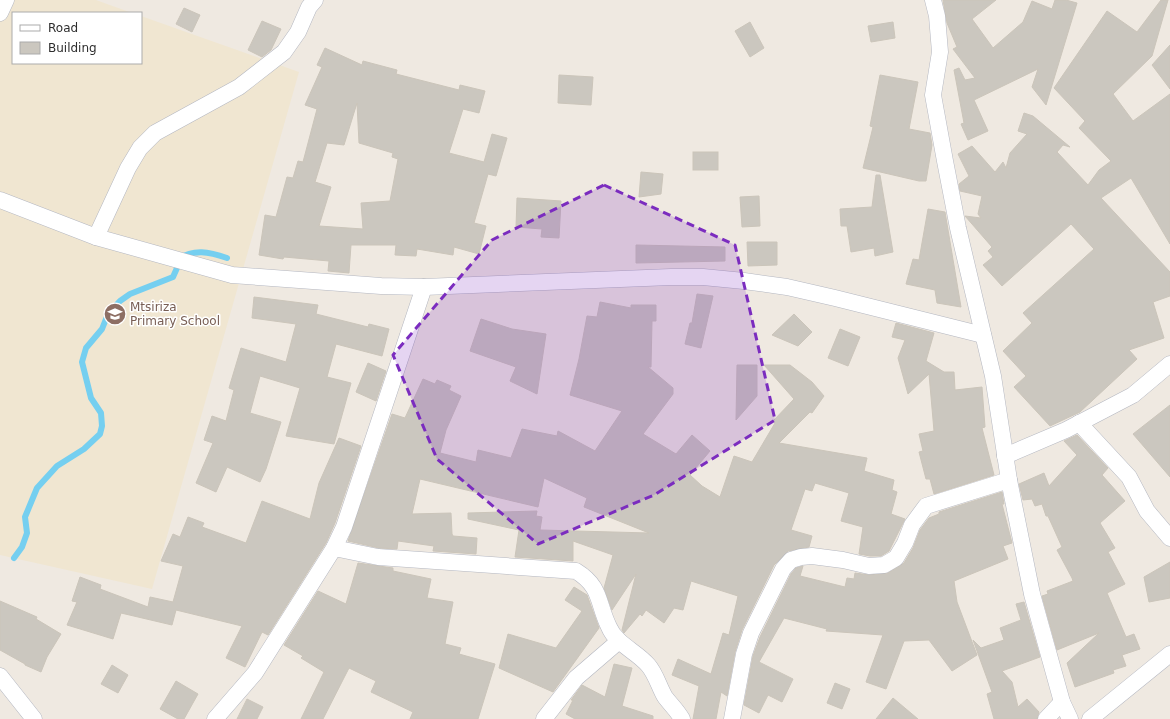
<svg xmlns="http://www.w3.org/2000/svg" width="1170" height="719" font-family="'DejaVu Sans',sans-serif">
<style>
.education{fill:#f0e6d1}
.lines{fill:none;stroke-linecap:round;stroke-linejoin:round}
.stream{stroke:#75cff0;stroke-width:6}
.building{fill:#cbc7bf;stroke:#cbc5ba;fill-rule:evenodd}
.minor-casing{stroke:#b4b7c1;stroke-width:17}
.minor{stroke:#fff;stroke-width:16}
.marked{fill:#7b2cbf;fill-opacity:0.2;stroke:#7b2cbf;stroke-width:3;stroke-dasharray:8 5;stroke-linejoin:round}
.labels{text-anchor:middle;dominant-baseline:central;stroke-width:3;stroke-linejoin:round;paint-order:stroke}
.education-label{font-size:12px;fill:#785e54;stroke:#fff;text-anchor:start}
</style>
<rect width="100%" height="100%" fill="#efe9e1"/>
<!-- education -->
<path class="education" d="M0,0H96L132,13H13V63H141V16L299,72L152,589L0,555Z"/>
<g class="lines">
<!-- stream -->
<path class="stream" d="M14,558L22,547L27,533L25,517L37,488L57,466L84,449L100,434L102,426L101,413L91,398L82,362L86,348L102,329L108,314L120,301L130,294L173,277L177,268V260C193,248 210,252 227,258"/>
</g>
<!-- building -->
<g class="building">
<path d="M943,0H996L972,19L993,48L1023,22L1032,1L1052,9L1055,0H1066L1077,3L1046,105L1032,87L1038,69L974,100L988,131L968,140L961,124L964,123L954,70L959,68L965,80L975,78L953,49L957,47L947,23Z"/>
<path d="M1161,0H1168L1152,56L1113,94L1133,121L1170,94V244L1131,178L1101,198L1170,272V296L1153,302L1164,338L1129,350L1137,359L1080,412L1050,426L1014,387L1026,376L1003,351L1032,323L1023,313L1094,249L1071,224L1002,286L983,265L993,257L988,251L992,247L965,216L981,218L978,214L982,196L960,191L959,184L969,176L958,154L972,146L995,172L1003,162L1006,168L1010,153L1027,134L1018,131L1024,113L1033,116L1070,147L1063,145L1057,152L1088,185L1099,170L1111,161L1079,128L1085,121L1054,88L1107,11L1137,32Z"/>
<path d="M184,8L200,15L192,32L176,24Z"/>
<path d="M262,21L281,29L271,50L262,57L248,50Z"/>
<path d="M750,22L764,48L750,57L735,31Z"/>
<path d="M893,22L895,38L871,42L868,26Z"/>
<path d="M1170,45V89L1152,65Z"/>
<path d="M325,48L362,65L363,61L397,70L396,74L459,90L460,85L485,91L479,113L463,109L449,153L484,162L492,134L507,138L496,176L488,174L474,223L486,226L479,254L454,247L453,255L417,249L416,256L395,255L396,245H351L349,273L328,271L329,261L284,257L283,259L259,255L265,215L276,217L287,177L293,178L298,161L303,162L317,109L305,105L322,67L317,65ZM357,103L359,143L393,153L392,157L398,159L390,201L361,203L363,229L319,226L331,187L315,182L327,143L344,145Z"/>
<path d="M559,75L593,77L591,105L558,103Z"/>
<path d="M880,75L918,82L909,129L930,133L932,145L926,181H919L863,168L873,127L870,126Z"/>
<rect x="693" y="152" width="25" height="18"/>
<path d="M641,172L663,174L661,194L639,197Z"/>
<path d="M876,175H880L893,252L875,256L874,248L851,252L847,226H841L840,209L872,207Z"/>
<path d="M759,196L760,226L742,227L740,197Z"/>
<path d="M517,198L561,201L559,238L541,237L542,229L516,227Z"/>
<path d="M928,209L945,212L961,307L937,303L935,290L906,284L913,259L919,260Z"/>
<path d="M747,242H777V265L748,266Z"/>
<path d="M636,245L725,247V261L636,263Z"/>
<path d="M697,294L713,296L701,348L685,344L690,323H692Z"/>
<path d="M254,297L318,305L316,314L368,327L369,324L389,329L382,356L336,344L327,377L351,383L334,444L286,436L300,388L260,376L250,413L281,422L266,469L260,482L227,467L216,492L196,483L213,443L204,440L212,416L226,421L234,390L229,388L241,348L286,362L296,324L252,318Z"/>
<path d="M600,302L631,308V305H656V321H652L651,367H648L673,388V394L643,434L676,454L692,435L710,451L690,475L702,486L720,497L734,456L752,462L775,423L773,421L794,399L764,365H790L812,382L824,396L812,413L810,412L779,443L867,458L864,471L894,480L892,490L897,492L891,514L905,519L889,551L881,556H870L859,554L863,527L841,521L849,493L815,483L812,491L805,489L791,530L812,536L809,547L788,551L774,565L742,630L735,652L727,696L721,692L716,719H693L699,686L672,675L678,659L711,674L723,633L729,635L738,596L691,581L683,610L674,608L664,623L646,610L642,616L640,614L624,633L622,630L636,574L612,610L604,588L613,555L573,541V561L515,557L519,530L468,519V513L537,511L536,516L542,517L540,530L649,533L584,507L587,498L544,478L538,507L420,479L412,514L451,513L452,534L453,536L477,538L476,554L433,551L434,546L398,541L397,549L379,548L348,541L392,414L405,418L423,379L435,384L437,380L451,386L449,390L461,396L446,430L440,453L476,462L478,450L511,458L522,429L557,436L558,431L595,451L622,411L570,395L579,359L587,316L597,317Z"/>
<path d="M794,314L812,332L798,346L772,335Z"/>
<path d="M481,319L512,329L546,334L537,394L510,381L516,367L470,351Z"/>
<path d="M896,323L934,333L926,361L944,372H954L955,390L982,387L985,427L982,428L994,475L934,494L930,479H926L919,452L923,451L919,434L934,431L929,374L908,394L898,358L905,340L892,337Z"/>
<path d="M840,329L860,337L848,366L828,358Z"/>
<path d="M368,363L386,371L376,401L356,392Z"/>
<path d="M737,365H757V396L736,420Z"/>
<path d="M1170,405V477L1133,434Z"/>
<path d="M1077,435L1108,468L1102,475L1125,501L1100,523L1115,548L1108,552L1125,584L1107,593L1126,637L1134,634L1140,649L1122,655L1126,666L1113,670L1114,673L1075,687L1067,663L1099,633L1057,650L1042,596L1048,594L1047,591L1073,581L1072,578L1057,550L1062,547L1048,516H1046L1042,504L1035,506L1032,499L1023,500L1019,484L1044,473L1049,486L1077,455L1064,441Z"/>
<path d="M339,438L361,446L335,523L326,543L268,635L262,632L245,667L226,658L242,626L176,610L172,625L121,613L113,639L67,625L77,602L72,601L80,577L101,585L100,589L148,607L150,597L173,602L183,566L161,561L173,534L180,537L188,517L204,523L202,527L246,543L262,501L310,519L319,483Z"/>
<path d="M1002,492L1004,504H1002L1012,543L1003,546L1008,559L954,581L957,602L977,655L952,671L929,640L904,641L886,689L866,682L883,635L826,631L827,629L784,618L759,662L793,679L782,702L768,695L759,713L744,705L753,656L760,637L791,574L796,568L803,566L800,576L845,587L847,578L854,579L855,573L869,575L888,573L904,563L913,548L920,530L929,518L939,514V512Z"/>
<path d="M1170,562V598L1149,602L1144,577Z"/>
<path d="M358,563L393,568V571L431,579L427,598L453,602L445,644L461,648L459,654L495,664L478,719H410L413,712L371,692L376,681L349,668L323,719H301L324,672L301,658L303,656L284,645L318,591L346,604Z"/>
<path d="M574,587L587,595L599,628L553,692L499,668L508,634L556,648L582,611L565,600Z"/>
<path d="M0,601L37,617L36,619L61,634L47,657L41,672L25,665V664L0,650Z"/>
<path d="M1024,602L1040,657L1002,671L1012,682L1018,707L1027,699L1039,712L1037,719H994L987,694L992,692L973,640L981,648L1004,640L1000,628L1021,620L1016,604Z"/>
<path d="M614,664L632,668L622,706L653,716V719H575L566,714L573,700H571L582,685L605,697Z"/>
<path d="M112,665L128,675L118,693L101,684Z"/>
<path d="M176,681L198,694L184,719H178L160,709Z"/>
<path d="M835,683L850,689L842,709L827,703Z"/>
<path d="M893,698L918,719H876Z"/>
<path d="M247,699L263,707L257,719H237Z"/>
</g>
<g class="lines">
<!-- minor casing -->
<g class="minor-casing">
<g id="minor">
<path d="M933,0L937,16L940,52L933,95L945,161L958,228L993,376L1009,480L1032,594L1062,702L1070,719"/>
<path d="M0,13L6,0"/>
<path d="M0,200L96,237L232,275L381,286L424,287L671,277H703L744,281L787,287L835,298L983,335"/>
<path d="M96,237L128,168L140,148L155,133L239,87L284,52L298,32L309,7L315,0"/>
<path d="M1079,423L1129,477L1147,511L1170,538"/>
<path d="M1005,456L1066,430L1133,395L1170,364"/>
<path d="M334,548L378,557L576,571C602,587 597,603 609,627C616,644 636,651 648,665C656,674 659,687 665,697C671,705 677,710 682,719"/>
<path d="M0,676L34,719"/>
<path d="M215,719L255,673L334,548L344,527L424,287"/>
<path d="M544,719L576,678L619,641"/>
<path d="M732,719L744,654L751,633L783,569L791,560L801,557L812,556L843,560L869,566L884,565L896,558L905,543L912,525L926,506L1009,480"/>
<path d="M1046,719L1062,702"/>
<path d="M1090,719L1170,654"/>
</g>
</g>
<!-- minor -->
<use href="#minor" class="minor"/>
</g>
<!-- marked area -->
<path class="marked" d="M604,185L735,245L775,420L654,495L538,544L437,459L393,355L492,240Z"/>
<!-- icons -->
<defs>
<g id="school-disc" transform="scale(1.15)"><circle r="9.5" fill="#8d6e63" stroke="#fff"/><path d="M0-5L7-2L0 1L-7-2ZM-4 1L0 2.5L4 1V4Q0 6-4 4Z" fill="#fff"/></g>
</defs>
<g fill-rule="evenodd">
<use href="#school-disc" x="115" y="314"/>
</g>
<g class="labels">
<!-- education labels -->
<g class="education-label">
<text x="130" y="307">Mtsiriza<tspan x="130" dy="14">Primary School</tspan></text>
</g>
</g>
<!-- legend -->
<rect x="12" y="12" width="130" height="52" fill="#ffffff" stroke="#ababab"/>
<rect x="20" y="25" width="20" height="6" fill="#ffffff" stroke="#ababab"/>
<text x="48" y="32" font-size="12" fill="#2e2e2e">Road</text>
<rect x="20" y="42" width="20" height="12" fill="#cbc7bf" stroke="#ababab"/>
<text x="48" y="52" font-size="12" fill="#2e2e2e">Building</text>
</svg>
